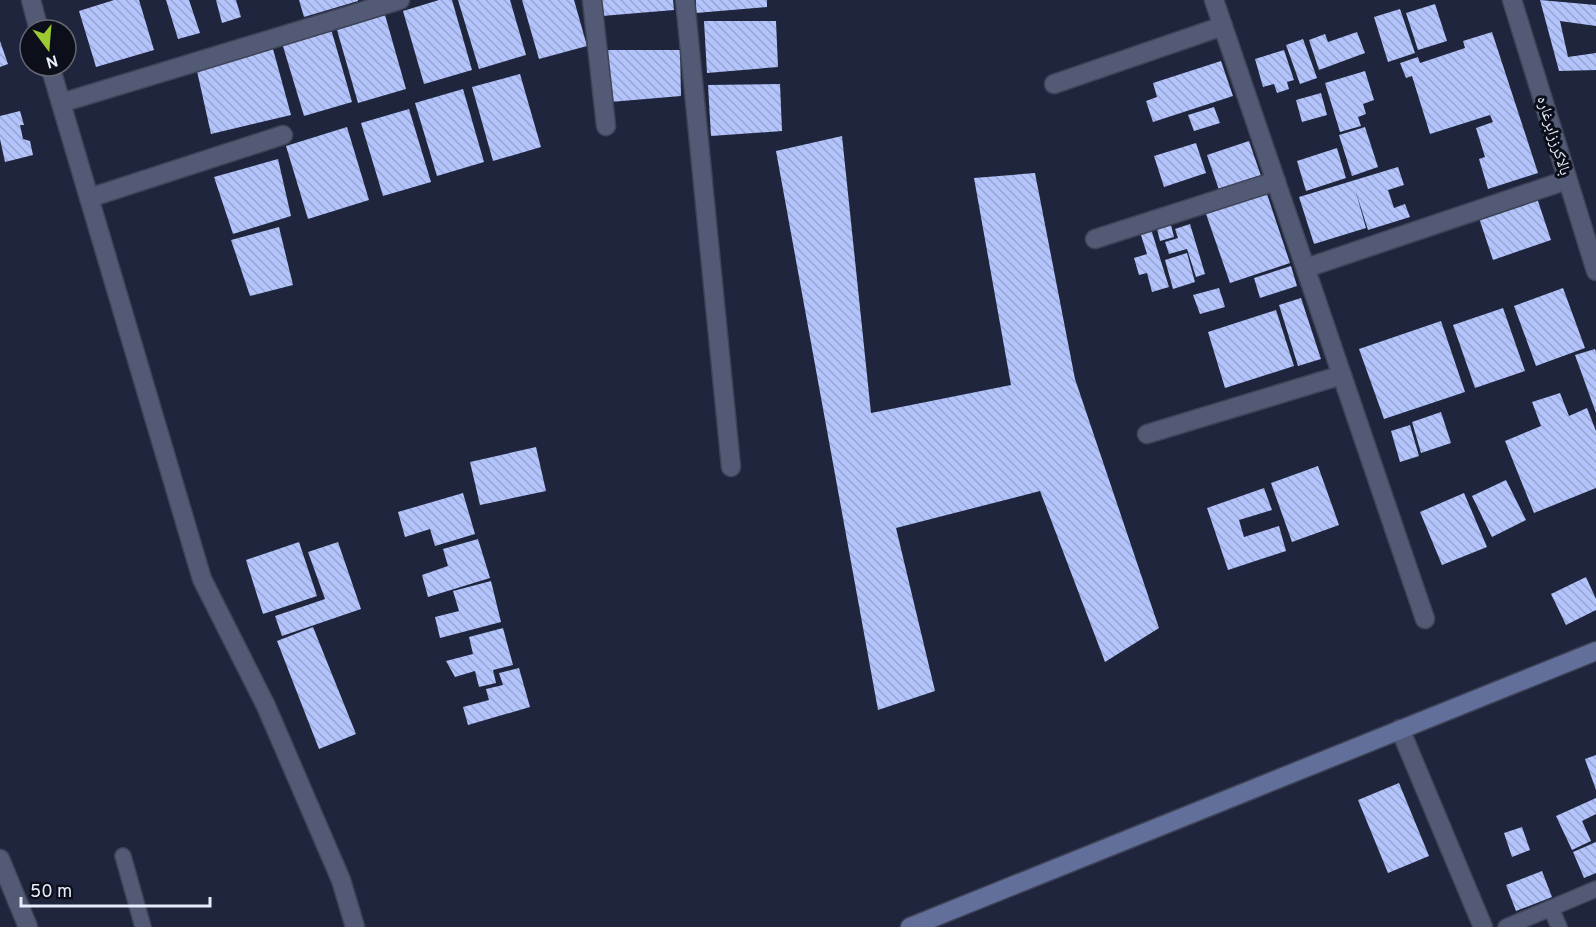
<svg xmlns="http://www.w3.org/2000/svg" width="1596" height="927" font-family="Overpass,'Noto Naskh Arabic',sans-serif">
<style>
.building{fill:url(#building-back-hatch)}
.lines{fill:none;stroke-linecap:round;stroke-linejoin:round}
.service-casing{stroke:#3e4356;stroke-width:18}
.minor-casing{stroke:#3e4356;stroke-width:21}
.tertiary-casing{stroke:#3e4356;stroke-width:21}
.secondary-casing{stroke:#3e4356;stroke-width:21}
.service{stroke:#525a75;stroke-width:15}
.minor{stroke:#525a75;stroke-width:18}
.tertiary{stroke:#525a75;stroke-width:18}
.secondary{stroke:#626f9b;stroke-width:18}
.labels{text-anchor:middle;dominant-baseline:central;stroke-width:6;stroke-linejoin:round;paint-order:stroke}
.street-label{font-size:16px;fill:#e6ecfb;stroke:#0c0f19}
</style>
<defs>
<pattern id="building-back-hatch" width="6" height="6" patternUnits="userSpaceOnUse" patternTransform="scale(1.5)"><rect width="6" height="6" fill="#b3c4fc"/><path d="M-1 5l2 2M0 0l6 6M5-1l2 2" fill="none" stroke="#98a5d0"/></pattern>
</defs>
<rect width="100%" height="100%" fill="#1e253c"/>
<!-- building -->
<g class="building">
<path d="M114,0H139L154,50L96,67L79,11Z"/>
<path d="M166,0H189L200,33L178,39Z"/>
<path d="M216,0H236L241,17L222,23Z"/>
<path d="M299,0H358V1L304,17Z"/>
<path d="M439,0H452L472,70L424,84L403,11Z"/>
<path d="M458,0H510L526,55L479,69Z"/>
<path d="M522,0H574L587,46L539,59Z"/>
<path d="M602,0H673L674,10L602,16Z"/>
<path d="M696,0H767V7L696,13Z"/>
<path d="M1540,0L1596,5V26L1560,21L1568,57L1596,53V70L1559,71Z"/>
<path d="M1435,4L1447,41L1418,50L1406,13Z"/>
<path d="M1400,9L1415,53L1388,62L1374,17Z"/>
<path d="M385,15L406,89L358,103L337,30Z"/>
<path d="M704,21H776L778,67L707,73Z"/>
<path d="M331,29L352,102L304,116L282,43Z"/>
<path d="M1357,32L1365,53L1319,70L1309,40L1325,34L1328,42Z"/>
<path d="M1492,32L1538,173L1488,189L1479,159L1485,157L1476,128L1493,122L1490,115L1430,134L1412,76L1406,78L1400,63L1418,57L1420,63L1465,48L1463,41Z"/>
<path d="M1303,39L1317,78L1300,84L1286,45Z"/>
<path d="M0,41L8,64L0,67Z"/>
<path d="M273,49L291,115L211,134L197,71Z"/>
<path d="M608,50H680L681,96L610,102Z"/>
<path d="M1284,50L1294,80L1287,82L1289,89L1277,93L1274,84L1263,87L1255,59Z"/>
<path d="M1221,61L1233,96L1153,122L1146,101L1157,97L1153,83Z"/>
<path d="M1365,71L1374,100L1363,104L1366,114L1358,117L1361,126L1340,132L1325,83Z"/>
<path d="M520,74L541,147L493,161L472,87Z"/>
<path d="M780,84L782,131L711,136L708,85Z"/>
<path d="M463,89L484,162L437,176L415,103Z"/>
<path d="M1321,93L1327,115L1302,122L1296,100Z"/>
<path d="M1214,107L1220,123L1194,131L1188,115Z"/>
<path d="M409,109L431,182L383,196L361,123Z"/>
<path d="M20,111L24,125H20L23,139L30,141L33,155L5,162L0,139V116Z"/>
<path d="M347,127L369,200L308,219L286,146Z"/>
<path d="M1365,127L1378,167L1352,176L1339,135Z"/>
<path d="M842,136L871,413L1011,385L974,178L1035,173L1075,379L1159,628L1105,662L1040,491L896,528L935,691L878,710L776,151Z"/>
<path d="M1249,141L1261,176L1219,190L1207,155Z"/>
<path d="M1196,143L1206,173L1164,187L1154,156Z"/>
<path d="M1337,148L1346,178L1306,191L1297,161Z"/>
<path d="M278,159L291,216L233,234L214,177Z"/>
<path d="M1398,167L1404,185L1388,190L1394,208L1405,204L1410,217L1368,230L1355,189L1366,228L1314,244L1299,197Z"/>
<path d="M1266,191L1290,263L1230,283L1205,211Z"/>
<path d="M1536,195L1551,240L1493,260L1478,215Z"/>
<path d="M1190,224L1205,274L1196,277L1187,249L1169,254L1165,242L1178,238L1175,229Z"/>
<path d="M1171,225L1174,237L1160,241L1157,229Z"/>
<path d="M279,227L293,285L250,296L231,240Z"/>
<path d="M1151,229L1169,287L1152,292L1147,273L1139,275L1134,258L1147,254L1140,232Z"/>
<path d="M1187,253L1195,282L1173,289L1165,260Z"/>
<path d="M1291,266L1297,286L1260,298L1254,278Z"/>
<path d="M1219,288L1225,307L1200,314L1193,295Z"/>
<path d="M1563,288L1585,348L1536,366L1514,306Z"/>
<path d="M1301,298L1321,359L1298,366L1279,305Z"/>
<path d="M1503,308L1525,371L1475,388L1453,325Z"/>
<path d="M1276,310L1294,366L1225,388L1208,332Z"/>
<path d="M1441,321L1465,392L1384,419L1359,349Z"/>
<path d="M1595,349L1596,352V413L1575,355Z"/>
<path d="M1560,393L1569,416L1587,408L1596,431V488L1534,513L1505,441L1541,426L1532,402Z"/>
<path d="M1441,412L1451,443L1421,453L1412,422Z"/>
<path d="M1410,425L1419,456L1400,462L1391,431Z"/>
<path d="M536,447L546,491L480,505L470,462Z"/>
<path d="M1318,466L1339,525L1292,542L1271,483Z"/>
<path d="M1506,480L1526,520L1492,537L1472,496Z"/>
<path d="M1264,488L1272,510L1239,520L1244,537L1279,526L1286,551L1228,570L1207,508Z"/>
<path d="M463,493L475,534L435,546L430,529L405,537L398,512Z"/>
<path d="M1464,493L1487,547L1442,565L1420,512Z"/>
<path d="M478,539L490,578L428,597L422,575L448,566L443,549Z"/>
<path d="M299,542L317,596L263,614L246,560Z"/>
<path d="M338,542L361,609L282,636L275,616L325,599L308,552Z"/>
<path d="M1586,577L1596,599V610L1566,625L1551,594Z"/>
<path d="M491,581L501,622L440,638L435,617L459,611L453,591Z"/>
<path d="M313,627L356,734L319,749L277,641Z"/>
<path d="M503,628L513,665L493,670L496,683L479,687L475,671L455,677L446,661L473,654L469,637Z"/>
<path d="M519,668L530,707L468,725L463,707L489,700L486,689L503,685L499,673Z"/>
<path d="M1596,755V790L1585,759Z"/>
<path d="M1399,783L1429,856L1388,873L1358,800Z"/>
<path d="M1596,798V814L1582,821L1591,841L1572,850L1556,816Z"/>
<path d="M1522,827L1530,850L1512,857L1504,833Z"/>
<path d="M1596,842V873L1584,878L1573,852Z"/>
<path d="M1542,871L1552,897L1516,911L1506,885Z"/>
</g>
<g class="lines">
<!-- service casing -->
<g class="service-casing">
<g id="service">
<path d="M123,856L143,927"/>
<path d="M1551,908L1559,927"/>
<path d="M1506,927L1596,889"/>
</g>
</g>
<!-- minor casing -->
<g class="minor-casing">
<g id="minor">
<path d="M592,0L606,126"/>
<path d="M685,0L731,467"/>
<path d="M1214,0L1425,619"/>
<path d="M1054,84L1223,26"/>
<path d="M61,103L400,0"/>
<path d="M89,198L283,135"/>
<path d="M1095,239L1276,181"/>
<path d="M1306,268L1567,180"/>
<path d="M1147,434L1342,375"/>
<path d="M1400,729L1483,927"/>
<path d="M0,859L28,927"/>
</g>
</g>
<!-- tertiary casing -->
<g class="tertiary-casing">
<g id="tertiary">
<path d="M31,0L39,30"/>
<path d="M1512,0L1596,271"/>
<path d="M50,66L202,579L266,706L341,880L355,927"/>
</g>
</g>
<!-- secondary casing -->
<g class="secondary-casing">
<path id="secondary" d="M910,927L1596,651"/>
</g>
<!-- service -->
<use href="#service" class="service"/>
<!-- minor -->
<use href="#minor" class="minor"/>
<!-- tertiary -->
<use href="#tertiary" class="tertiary"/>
<!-- secondary -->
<use href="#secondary" class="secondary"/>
</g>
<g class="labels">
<!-- street labels -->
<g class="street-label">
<text transform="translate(1553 136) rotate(73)">بالاکرززابرغاره</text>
</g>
</g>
<!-- north arrow -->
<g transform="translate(48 48) rotate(164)"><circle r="28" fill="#0c0f19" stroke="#636773" stroke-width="1.5"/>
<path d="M0-4.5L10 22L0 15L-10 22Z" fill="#9cca32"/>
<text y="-9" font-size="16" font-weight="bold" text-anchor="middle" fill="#e6ecfb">N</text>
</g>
<!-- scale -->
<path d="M21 897v9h189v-9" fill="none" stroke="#e6ecfb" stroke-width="3"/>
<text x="30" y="897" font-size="18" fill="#e6ecfb" stroke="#0c0f19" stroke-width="4.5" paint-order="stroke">50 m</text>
</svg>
